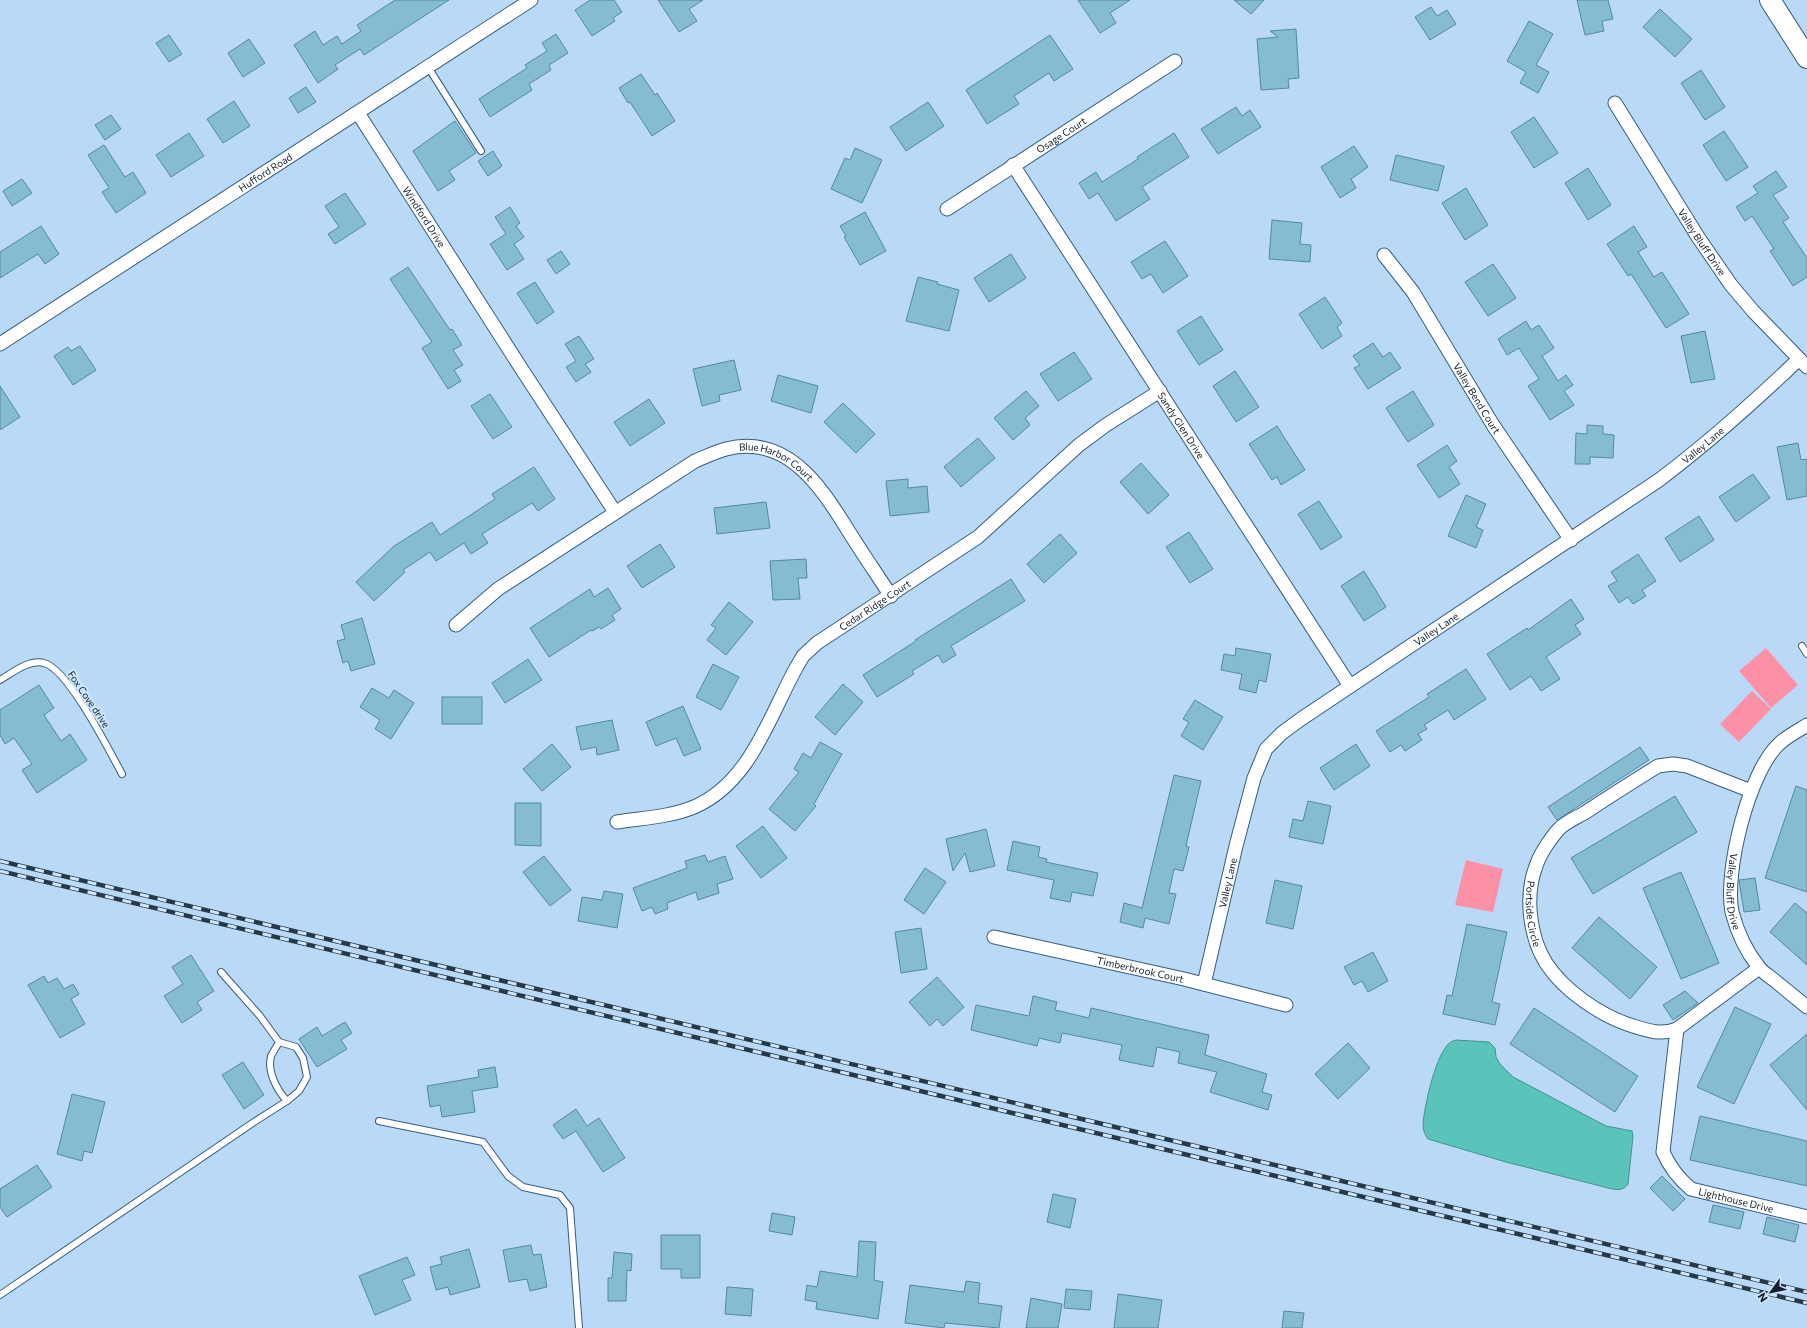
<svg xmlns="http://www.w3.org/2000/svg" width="1807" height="1328" font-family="Commissioner,sans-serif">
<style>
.green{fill:#fc90a6}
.water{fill:#5ac3ba;stroke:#449290}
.building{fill:#85bbd3;stroke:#5489a0}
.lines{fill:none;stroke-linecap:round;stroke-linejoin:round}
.lane-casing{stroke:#395c7c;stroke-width:8}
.street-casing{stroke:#395c7c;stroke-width:15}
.primary-casing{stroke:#395c7c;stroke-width:22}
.lane{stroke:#fff;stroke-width:6}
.street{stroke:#fff;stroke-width:13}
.primary{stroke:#fff;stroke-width:20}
.rail-casing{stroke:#273949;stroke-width:4.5}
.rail{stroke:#cee6fc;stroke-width:3;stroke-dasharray:9;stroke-linecap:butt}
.labels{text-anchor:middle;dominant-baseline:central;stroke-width:4;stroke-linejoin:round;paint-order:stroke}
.street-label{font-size:10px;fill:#101f2d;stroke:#cee6fc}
</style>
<rect width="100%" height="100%" fill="#bad9f7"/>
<!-- green -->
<g class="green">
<path d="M1766,648L1798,685L1771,708L1739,671Z"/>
<path d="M1752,691L1771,709L1739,742L1720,724Z"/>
<path d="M1466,860L1503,869L1493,912L1455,905Z"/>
</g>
<!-- water -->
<path class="water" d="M1456,1040L1489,1042L1495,1048L1496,1057L1500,1064L1513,1077L1606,1126L1632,1131L1633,1136L1628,1184C1624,1190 1619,1190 1612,1189L1506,1162L1428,1139C1425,1135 1423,1130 1423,1125C1424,1107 1435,1060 1446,1047C1448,1043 1452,1041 1456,1040Z"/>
<!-- building -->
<g class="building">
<path d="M395,0H449L364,55L360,49L335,65L338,69L318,83L294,45L315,31L323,45L337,36L342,44L361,31L357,25Z"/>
<path d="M590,0H614L622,12L613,18L615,21L592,36L575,10Z"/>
<path d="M658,0H703L689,9L697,21L679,32Z"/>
<path d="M1078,0H1130L1110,13L1116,23L1100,33Z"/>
<path d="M1234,0H1264L1251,14Z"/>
<path d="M1577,0H1608L1613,19L1602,21L1604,31L1585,35Z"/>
<path d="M1431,7L1437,16L1447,10L1456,24L1430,40L1415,17Z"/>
<path d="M1660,9L1692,39L1675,57L1643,27Z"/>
<path d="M1529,21L1553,34L1536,65L1549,72L1538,93L1520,83L1526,72L1507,61Z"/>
<path d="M1296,29L1299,78L1288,79L1289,88L1261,90L1257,39L1278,37L1270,31Z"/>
<path d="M556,34L568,53L549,65L551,70L529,84L532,90L490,117L479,99L527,68L525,65L547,51L542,43Z"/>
<path d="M169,35L182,54L169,62L156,43Z"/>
<path d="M1050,35L1073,69L1054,81L1049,73L1014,96L1019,104L987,124L966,90Z"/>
<path d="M249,39L265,63L243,77L228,53Z"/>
<path d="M1701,70L1725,107L1705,120L1681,83Z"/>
<path d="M641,74L655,95L657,93L675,121L652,136L630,102L628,103L619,88Z"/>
<path d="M306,87L316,102L298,113L289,98Z"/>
<path d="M234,101L250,126L223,143L207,119Z"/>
<path d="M928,102L944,126L906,151L890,127Z"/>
<path d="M1236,107L1242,116L1250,110L1261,127L1218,154L1201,129Z"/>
<path d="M111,115L121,129L105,140L95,125Z"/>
<path d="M1534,117L1558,153L1534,168L1511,132Z"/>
<path d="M455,121L476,153L449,171L455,180L438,191L413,151Z"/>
<path d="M1724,131L1748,167L1726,181L1703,145Z"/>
<path d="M189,133L204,156L171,177L156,155Z"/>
<path d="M1174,133L1189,157L1142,187L1150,199L1116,221L1098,193L1089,199L1079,183L1096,172L1102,182L1138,159L1137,157Z"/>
<path d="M104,145L125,177L133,172L146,193L116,213L102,192L109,188L88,155Z"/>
<path d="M1354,146L1368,167L1351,179L1356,188L1340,198L1321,167Z"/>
<path d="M855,148L882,160L862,203L831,189L845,158L850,160Z"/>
<path d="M493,151L502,166L488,176L478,161Z"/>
<path d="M1396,155L1444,166L1438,191L1390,180Z"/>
<path d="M1588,168L1611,205L1588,220L1565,183Z"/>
<path d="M1776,171L1787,187L1773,195L1789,218L1783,222L1807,258V277L1793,286L1770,251L1774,249L1752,216L1745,221L1736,207L1758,193L1753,186Z"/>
<path d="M22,179L32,193L12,206L3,191Z"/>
<path d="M1466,188L1488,225L1465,240L1442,203Z"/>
<path d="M345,193L366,224L335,244L328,234L339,227L325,206Z"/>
<path d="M510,207L520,223L516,226L524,237L514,244L524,259L507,270L490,244L506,234L495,217Z"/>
<path d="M865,212L886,251L860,265L844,237L846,236L840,226Z"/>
<path d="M1272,220L1302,223L1300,244L1311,245L1310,262L1269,259Z"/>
<path d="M41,226L59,254L45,264L38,254L0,278V252Z"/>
<path d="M1634,226L1647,247L1638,252L1654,277L1662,272L1689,314L1666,328L1631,274L1628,276L1607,244Z"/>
<path d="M1165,241L1188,276L1163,293L1151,274L1142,279L1131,262Z"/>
<path d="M561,251L570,264L556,274L547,260Z"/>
<path d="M1011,254L1026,278L989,302L974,278Z"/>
<path d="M1493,264L1516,298L1488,316L1465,282Z"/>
<path d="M408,267L450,330L452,329L462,345L453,350L463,365L454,370L461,381L448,389L422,348L432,342L390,279Z"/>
<path d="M918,277L938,282L937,284L959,290L949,331L906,321Z"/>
<path d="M535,282L554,312L537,324L517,293Z"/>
<path d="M1325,297L1342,323L1337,327L1342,336L1322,349L1299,314Z"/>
<path d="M1201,316L1223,350L1199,365L1177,331Z"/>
<path d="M1526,321L1531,330L1539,325L1554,348L1542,356L1558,381L1566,375L1573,385L1564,391L1574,405L1550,420L1528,386L1539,379L1519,348L1507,355L1498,339Z"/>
<path d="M1705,331L1715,379L1691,383L1681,336Z"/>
<path d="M579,336L594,359L585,364L591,372L576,382L566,367L576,361L565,344Z"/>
<path d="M1373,343L1383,357L1390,352L1401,368L1368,389L1354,368L1360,365L1353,356Z"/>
<path d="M80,346L96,370L73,385L54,356L68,347L71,351Z"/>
<path d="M1074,352L1092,379L1058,401L1040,374Z"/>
<path d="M734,360L741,390L719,395L720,401L702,406L693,369Z"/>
<path d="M1235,371L1259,407L1236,422L1213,386Z"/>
<path d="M778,375L818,386L811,413L771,401Z"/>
<path d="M0,386L20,417L0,430Z"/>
<path d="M1026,391L1039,406L1025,418L1030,425L1013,440L994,418Z"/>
<path d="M1413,391L1434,425L1408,442L1386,408Z"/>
<path d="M490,394L512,427L493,439L471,406Z"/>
<path d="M649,399L665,423L630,446L614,422Z"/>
<path d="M843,403L875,434L856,453L824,422Z"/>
<path d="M1587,425L1603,426V434L1614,435L1613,458L1590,457V464H1575L1576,433L1587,434Z"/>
<path d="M1277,426L1305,470L1281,485L1277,477L1272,480L1249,444Z"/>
<path d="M978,438L995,458L961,487L944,467Z"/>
<path d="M1798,443L1801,460L1807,459V496L1787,500L1777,447Z"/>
<path d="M1447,445L1457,461L1449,467L1460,484L1439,498L1417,465Z"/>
<path d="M1141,463L1169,495L1148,514L1120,482Z"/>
<path d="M534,467L555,499L538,511L532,503L482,534L488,543L471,554L464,543L436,561L430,552L403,570L405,572L374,601L356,582L394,546L432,522L440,535L495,499L492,494Z"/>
<path d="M1753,474L1770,498L1736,522L1719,497Z"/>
<path d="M908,479V488L927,486L929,512L890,516L886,481Z"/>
<path d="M1466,495L1486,504L1476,527L1483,530L1476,548L1448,536Z"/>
<path d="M1319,501L1342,537L1321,550L1298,514Z"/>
<path d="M766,502L770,528L717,534L714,508Z"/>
<path d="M1699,516L1714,540L1680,562L1665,538Z"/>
<path d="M1189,532L1213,569L1190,583L1166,547Z"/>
<path d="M1060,534L1077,553L1044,583L1027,564Z"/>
<path d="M660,544L675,567L642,588L627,566Z"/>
<path d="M1638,554L1656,581L1642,590L1646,596L1633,604L1628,597L1619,603L1608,586L1617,581L1611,572Z"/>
<path d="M806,559L807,578H798L800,599L773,600L770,561Z"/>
<path d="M1364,571L1386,607L1364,621L1341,586Z"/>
<path d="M1011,579L1025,601L951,646L956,655L943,663L938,655L912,671L914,674L877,697L863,675L916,641L915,640Z"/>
<path d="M608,588L621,609L612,615L615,620L601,629L599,627L592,631L591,630L549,657L530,628L590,589L594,597Z"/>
<path d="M1571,599L1584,619L1575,625L1581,634L1546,657L1560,679L1541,691L1531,676L1510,690L1487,654L1527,628L1528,630Z"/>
<path d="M729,602L753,622L726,655L707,640L716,628L711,625Z"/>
<path d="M362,618L375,664L351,671L348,661L343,663L337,641L345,639L341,625Z"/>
<path d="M1236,648L1271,654L1266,682L1259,680L1256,693L1239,689L1242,674L1221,670L1224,654L1235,656Z"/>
<path d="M528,659L542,680L505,703L492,683Z"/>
<path d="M713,664L739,677L721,710L696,697Z"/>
<path d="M1466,669L1486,699L1454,720L1448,710L1424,725L1427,729L1418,734L1422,740L1405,751L1401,745L1390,752L1376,731L1429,697L1427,694Z"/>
<path d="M843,684L863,702L835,735L815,717Z"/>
<path d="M39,685L54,708L44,715L61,741L70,734L87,760L37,793L22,770L32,764L14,738L5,744L0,735V710Z"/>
<path d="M372,688L389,698L394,690L414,703L391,739L375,729L380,720L360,707Z"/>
<rect x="442" y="697" width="40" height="27"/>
<path d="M1195,700L1223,717L1203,750L1181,736L1189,722L1183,719Z"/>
<path d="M683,706L701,749L684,756L676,738L656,746L646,722Z"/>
<path d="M612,720L619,750L597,755L596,747L581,750L576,727Z"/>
<path d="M820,742L842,754L814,804L816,806L795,831L769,809L799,772L794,769L803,753L811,758Z"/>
<path d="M552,744L571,767L542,791L523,769Z"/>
<path d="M1356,744L1370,766L1334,790L1320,768Z"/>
<path d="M1640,747L1649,760L1557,820L1548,807Z"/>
<path d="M1174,775L1201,781L1186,846L1189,847L1183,871L1174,869L1169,893L1176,894L1169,924L1145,918L1143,928L1120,922L1124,903L1142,908Z"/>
<path d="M1796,786L1807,790V892L1765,878Z"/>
<path d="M1675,796L1697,832L1593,894L1571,858Z"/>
<path d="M1308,801L1331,806L1323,844L1289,837L1293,819L1303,821Z"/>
<path d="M515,803H541V846L515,845Z"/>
<path d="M763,826L787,858L761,878L736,846Z"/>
<path d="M986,829L995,866L970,872L965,853L953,871L946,839Z"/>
<path d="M1013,841L1040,847L1038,857L1047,859L1046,862L1098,873L1093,896L1072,892L1070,902L1050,898L1054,880L1007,870Z"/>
<path d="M705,855L708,862L725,856L733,879L717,884L719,893L698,900L696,892L667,903L668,909L655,914L652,907L642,911L633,888L687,868L685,861Z"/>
<path d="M544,856L571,890L550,906L523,872Z"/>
<path d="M925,868L946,882L924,914L904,900Z"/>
<path d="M1681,872L1719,963L1681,979L1643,888Z"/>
<path d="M1755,878L1760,910L1744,912L1739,880Z"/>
<path d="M1275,880L1302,886L1293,929L1266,923Z"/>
<path d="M604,891L623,894L617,928L578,921L582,897L602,900Z"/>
<path d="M1795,903L1807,913V965L1770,932Z"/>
<path d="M1599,917L1657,967L1630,999L1572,948Z"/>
<path d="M1467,924L1507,932L1492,1002L1500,1004L1495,1025L1443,1014L1447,995L1452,996Z"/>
<path d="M921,928L927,969L901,973L895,932Z"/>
<path d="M1373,952L1388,981L1368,992L1362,981L1354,985L1344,967Z"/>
<path d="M191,955L214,991L197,1002L202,1010L182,1023L164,996L183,984L172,967Z"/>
<path d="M44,976L48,983L57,978L64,989L73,984L79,994L71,999L85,1024L60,1038L28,985Z"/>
<path d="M937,977L964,1007L943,1026L937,1019L930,1026L909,1002Z"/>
<path d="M1685,991L1698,1003L1673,1020L1663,1005Z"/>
<path d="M1033,996L1057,1002L1055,1010L1089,1018L1091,1008L1209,1035L1205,1055L1267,1074L1262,1092L1272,1095L1268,1110L1210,1092L1217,1072L1178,1063L1180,1052L1157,1047L1153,1067L1119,1060L1122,1045L1062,1033L1060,1043L1039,1038L1037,1046L971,1030L976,1005L1029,1016Z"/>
<path d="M1735,1007L1771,1024L1734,1104L1697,1087Z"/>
<path d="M1534,1008L1638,1076L1615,1112L1510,1044Z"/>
<path d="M345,1022L352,1033L341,1040L347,1049L317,1067L299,1039L317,1027L322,1036Z"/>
<path d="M1807,1034V1110L1770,1065Z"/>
<path d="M1348,1043L1370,1068L1338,1099L1315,1074Z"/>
<path d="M243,1062L264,1095L244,1109L222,1075Z"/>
<path d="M495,1067L498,1087L472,1091L475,1112L442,1117L440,1105L430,1107L427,1086L479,1077L478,1070Z"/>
<path d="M72,1094L105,1102L92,1153L84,1151L82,1161L57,1154Z"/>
<path d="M576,1109L587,1126L599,1118L625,1158L603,1172L576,1131L563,1139L553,1125Z"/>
<path d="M1700,1116L1807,1141V1186L1690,1160Z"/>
<path d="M37,1165L52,1187L7,1217L0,1207V1189Z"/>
<path d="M1662,1176L1685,1199L1673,1211L1650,1188Z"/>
<path d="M1053,1194L1076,1199L1070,1228L1047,1222Z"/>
<path d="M1713,1205L1744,1212L1740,1229L1709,1222Z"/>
<path d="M772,1213L795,1217L792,1235L769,1231Z"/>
<path d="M1767,1217L1799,1225L1795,1242L1763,1234Z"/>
<path d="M661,1235H700V1278H681V1269H661Z"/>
<path d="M859,1241L876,1242L874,1280L883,1282L878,1319L816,1309L817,1302L805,1300L807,1285L817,1287L820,1271L857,1277Z"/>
<path d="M531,1245L533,1255L541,1254L547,1287L530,1291L527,1279L509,1282L503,1250Z"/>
<path d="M469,1249L480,1287L450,1295L448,1287L436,1290L430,1267L442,1264L440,1257Z"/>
<path d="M614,1252L632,1254L631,1271L627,1270L626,1301H608V1278H612Z"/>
<path d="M407,1257L415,1275L402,1280L411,1300L375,1315L359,1276Z"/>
<path d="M966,1281L980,1283L978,1303L1002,1306L999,1328L945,1323L944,1328L905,1323L910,1285L964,1292Z"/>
<path d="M727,1287L753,1289L751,1316L725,1314Z"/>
<path d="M1066,1289L1092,1291L1090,1310L1064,1308Z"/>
<path d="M1118,1294L1162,1300L1158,1328H1114Z"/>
<path d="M1031,1298L1062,1304L1058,1328H1026Z"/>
<path d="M1284,1311L1304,1313L1302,1328H1282Z"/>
</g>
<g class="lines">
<!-- lane casing -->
<g class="lane-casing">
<g id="lane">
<path d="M428,67L481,151"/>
<path d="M1802,646L1807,654"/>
<path d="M0,680C12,673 29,659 44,663C68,669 109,750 122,774"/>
<path d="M279,1042L296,1047L303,1058L307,1077L299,1091L287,1101"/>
<path d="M379,1121L483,1142L508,1176L523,1187L560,1195L570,1208L579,1328"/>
<path d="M0,1295L254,1122L287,1101C277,1090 267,1072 271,1056C273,1052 277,1046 279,1042L260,1016L221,972"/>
</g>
</g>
<!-- street casing -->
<g class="street-casing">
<g id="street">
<path id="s1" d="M1615,103L1698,237L1731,285L1753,311L1807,367"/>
<path id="s2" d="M358,113L519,365L615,512"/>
<path id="s3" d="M1013,165L1350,686"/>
<path id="s4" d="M947,209L1175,61"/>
<path id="s5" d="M1384,255L1413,292L1493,425L1571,540"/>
<path id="s6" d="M0,344L531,0"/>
<path id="s7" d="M456,625L498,589L695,461C705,457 715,452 726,449C786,434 819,484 846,527C860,550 876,573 891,596"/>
<path id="s8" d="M1807,725C1798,731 1787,736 1779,744C1749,771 1724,872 1732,912C1737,931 1746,951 1758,966C1762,972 1769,976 1774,980C1785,989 1796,998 1807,1007"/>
<path id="s9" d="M1751,791L1687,766L1673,764L1658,766C1634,781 1610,796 1586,812C1578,817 1565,822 1558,830C1550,839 1540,854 1536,866C1525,895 1529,936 1546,963C1564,991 1601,1016 1633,1026C1649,1031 1661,1035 1677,1029L1759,968"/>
<path id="s10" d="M617,822C642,818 670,817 694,807C750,783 769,717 796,668L803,656L817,643L978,537L1079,445L1106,425L1160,391"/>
<path id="s11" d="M994,937L1184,979L1286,1005"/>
<path id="s12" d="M1204,984L1236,846L1254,778L1266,749L1282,733L1301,719L1659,480C1708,443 1754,402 1799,359"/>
<path id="s13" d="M1677,1029L1663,1152C1670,1168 1678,1178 1691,1189L1807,1217"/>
</g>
</g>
<!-- primary casing -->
<g class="primary-casing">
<path id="primary" d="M1770,0L1807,58"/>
</g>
<!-- lane -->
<use href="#lane" class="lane"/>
<!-- street -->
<use href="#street" class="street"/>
<!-- primary -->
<use href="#primary" class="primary"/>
<!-- rail casing -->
<g class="rail-casing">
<g id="rail">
<path d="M0,861L1807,1292"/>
<path d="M0,871L1807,1303"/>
</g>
</g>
<!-- rail -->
<use href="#rail" class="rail"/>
</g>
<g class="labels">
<!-- street labels -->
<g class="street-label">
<text stroke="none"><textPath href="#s4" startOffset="136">Osage Court</textPath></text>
<text stroke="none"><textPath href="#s6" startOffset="316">Hufford Road</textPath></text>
<text stroke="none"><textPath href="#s2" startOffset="123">Windford Drive</textPath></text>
<text stroke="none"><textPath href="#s1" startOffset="164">Valley Bluff Drive</textPath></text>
<text stroke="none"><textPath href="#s5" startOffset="171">Valley Bend Court</textPath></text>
<text stroke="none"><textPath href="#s3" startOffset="310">Sandy Glen Drive</textPath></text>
<text stroke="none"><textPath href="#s12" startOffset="776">Valley Lane</textPath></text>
<text stroke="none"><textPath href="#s7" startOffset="378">Blue Harbor Court</textPath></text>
<text stroke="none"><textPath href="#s10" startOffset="357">Cedar Ridge Court</textPath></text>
<text stroke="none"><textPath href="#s12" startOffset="452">Valley Lane</textPath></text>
<text transform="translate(89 699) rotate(56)">Fox Cove drive</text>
<text stroke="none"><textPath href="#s12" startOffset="104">Valley Lane</textPath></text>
<text stroke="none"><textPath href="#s8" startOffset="192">Valley Bluff Drive</textPath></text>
<text stroke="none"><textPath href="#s9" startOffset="308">Portside Circle</textPath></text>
<text stroke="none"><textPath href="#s11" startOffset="150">Timberbrook Court</textPath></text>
<text stroke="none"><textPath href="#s13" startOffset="217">Lighthouse Drive</textPath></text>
</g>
</g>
<!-- north arrow -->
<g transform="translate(1771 1292) rotate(237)" stroke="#cee6fc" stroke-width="3" paint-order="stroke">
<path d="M0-3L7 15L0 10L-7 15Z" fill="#101f2d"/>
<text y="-6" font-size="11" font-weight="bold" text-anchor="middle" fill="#101f2d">N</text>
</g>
</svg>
